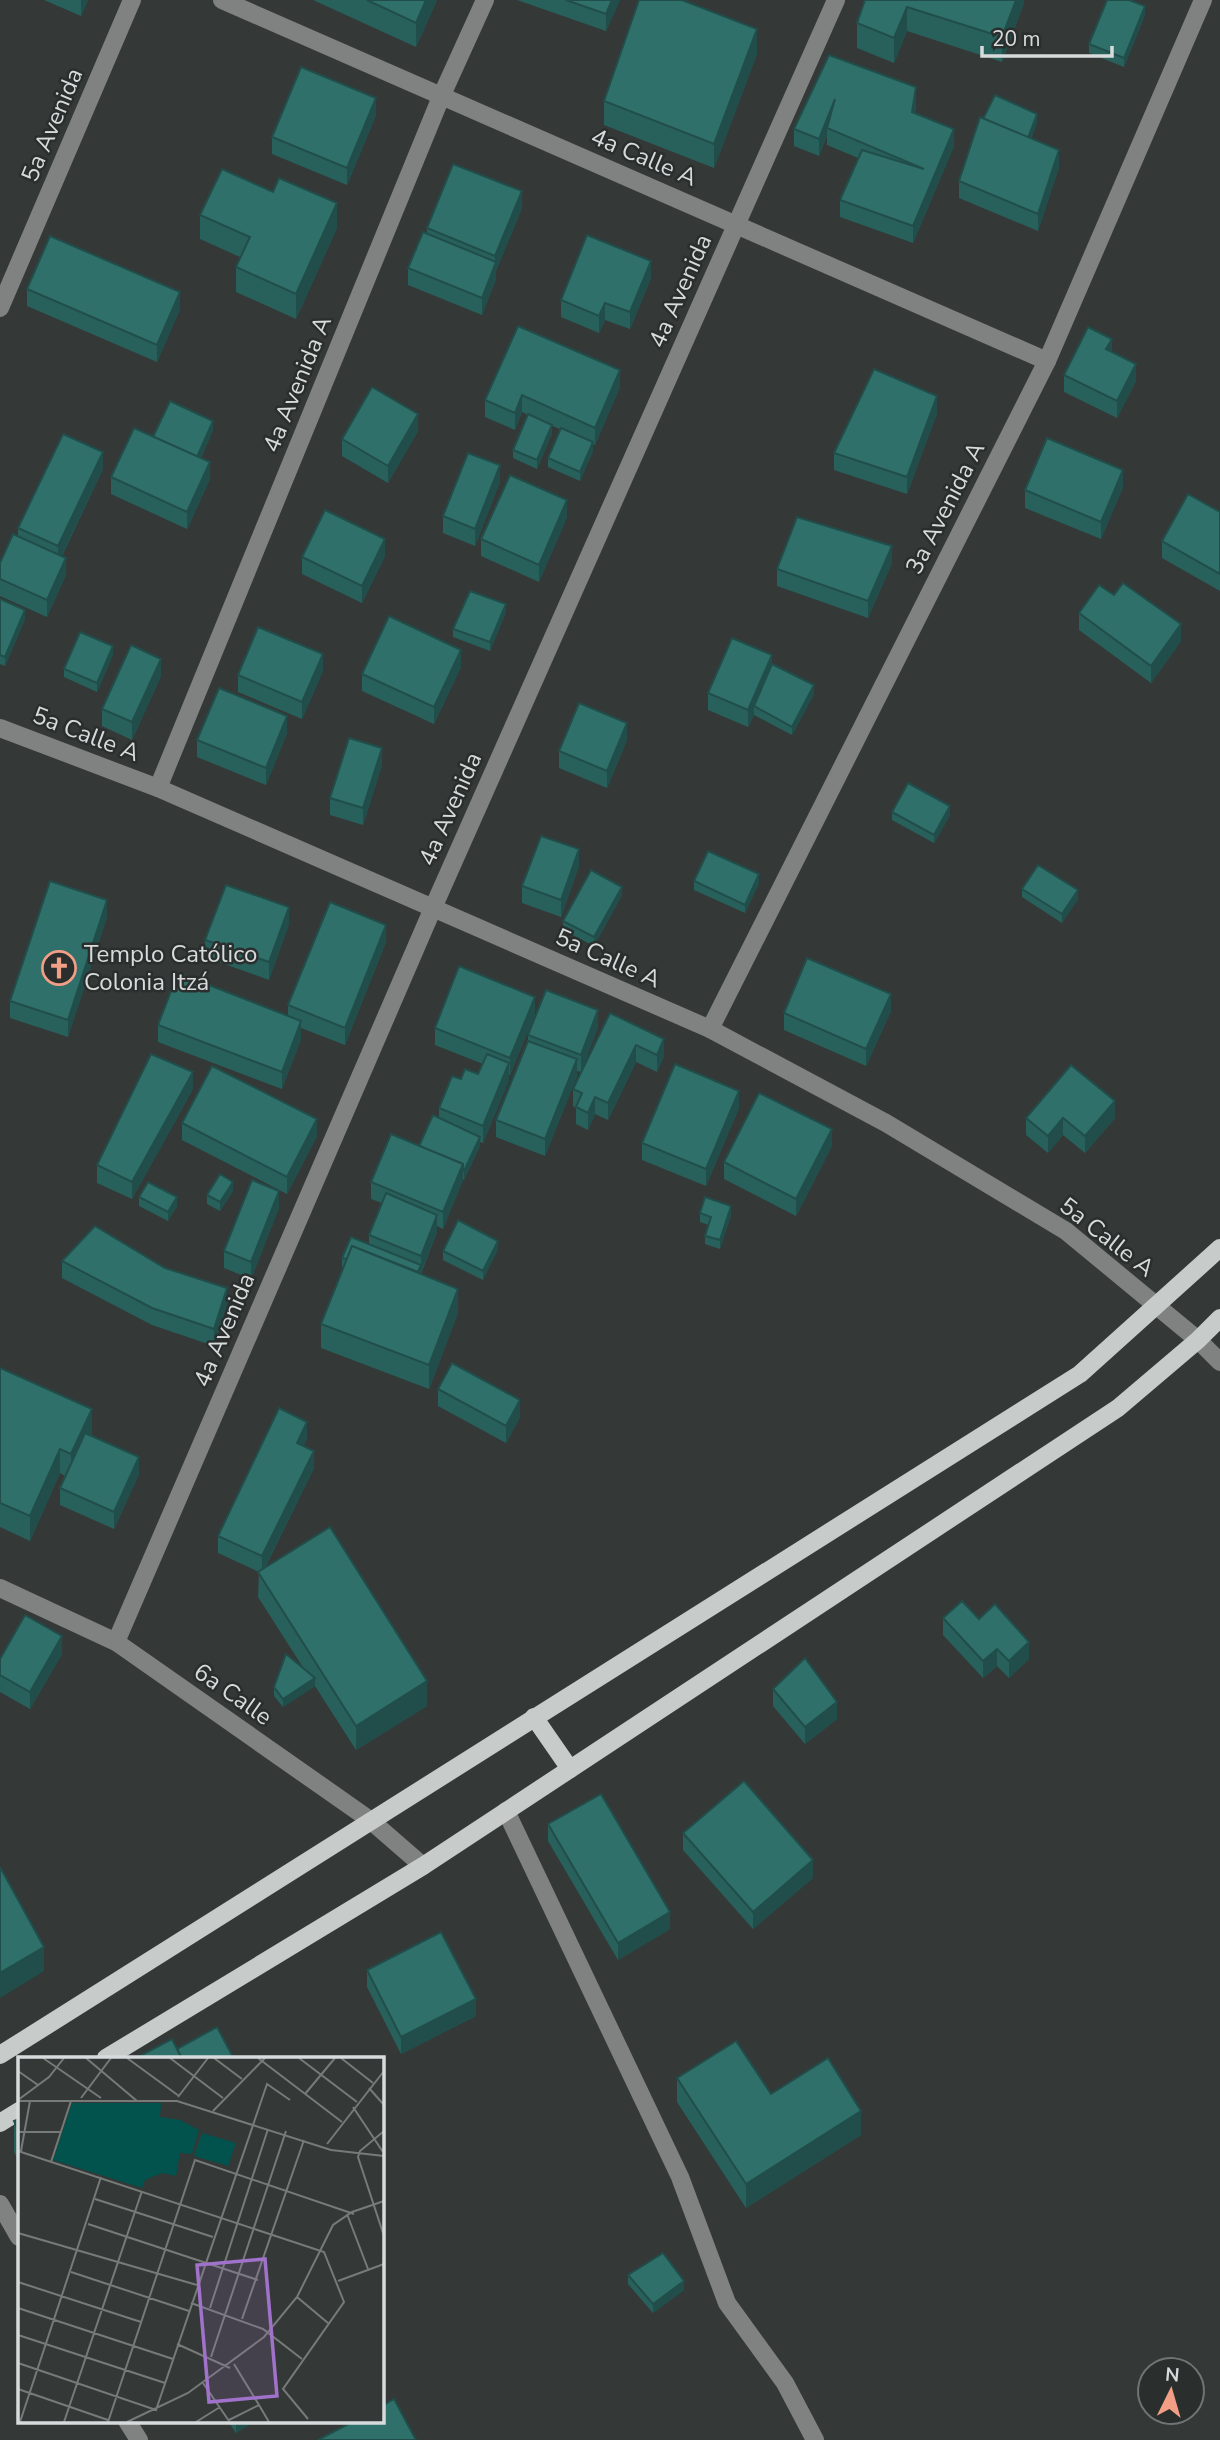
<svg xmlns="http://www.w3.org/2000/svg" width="1220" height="2440" font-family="'Nunito Sans',sans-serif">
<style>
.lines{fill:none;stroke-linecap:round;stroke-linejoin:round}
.minor{stroke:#808282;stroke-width:18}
.major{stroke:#c7cccb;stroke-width:18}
.wall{fill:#28605b}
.shaded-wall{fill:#214e4a}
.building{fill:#2f706a;stroke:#214e4a;stroke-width:2}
.labels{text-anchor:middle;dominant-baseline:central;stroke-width:5;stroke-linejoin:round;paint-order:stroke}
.street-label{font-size:24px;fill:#d8dbdb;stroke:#2a2f2e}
.poi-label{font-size:24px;fill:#d8dbdb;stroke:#2a2f2e;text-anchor:start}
.inset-road{fill:none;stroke:#767a79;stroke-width:2}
.view{fill:#a072ca;fill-opacity:0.15;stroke:#a072ca;stroke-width:3.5}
.inset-edge{fill:none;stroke:#d8dbdb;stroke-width:3.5}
</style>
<rect width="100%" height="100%" fill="#343938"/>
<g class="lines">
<!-- minor -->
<g class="minor">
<path d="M222,0L1047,361"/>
<path d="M0,308L132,0"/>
<path d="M0,728L158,788L710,1029L886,1123L1066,1231L1198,1340L1220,1362"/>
<path d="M158,788L441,97L485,0"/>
<path d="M710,1029L1047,361L1203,0"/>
<path d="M0,1588L116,1642L370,1820L423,1866"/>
<path d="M116,1642L433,908L836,0"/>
<path d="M506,1811L680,2177L727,2303L785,2383L815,2440"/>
<path d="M0,2204L19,2237"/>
<path d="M127,2421L139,2440"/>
</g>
<!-- major -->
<g class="major">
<path d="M534,1717L570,1769"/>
<path d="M0,2055L1080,1374L1220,1248"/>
<path d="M106,2058L423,1866L1118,1408L1198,1340L1220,1318"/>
<path d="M0,2123L19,2111"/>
</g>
</g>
<!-- wall -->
<g class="wall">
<path d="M44,0H88L81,16Z"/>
<path d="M313,0H437L416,47Z"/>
<path d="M517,0H620L606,31Z"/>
<path d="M865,0H1024V3L1002,62L907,31L894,63L857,48V23Z"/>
<path d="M1145,15L1124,67L1089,53V44Z"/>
<path d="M757,54L714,168L604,125V101Z"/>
<path d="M916,105L915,113L954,146L913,243L840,217V200L858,158L827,145V136L819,156L794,146V129Z"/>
<path d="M376,115L347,185L272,154V137Z"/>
<path d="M983,119L1037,122L1031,139L1059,167L1038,231L959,198V181Z"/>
<path d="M522,208L496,271V279L482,315L408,285V268L427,234V228Z"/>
<path d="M200,215L337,228L296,319L236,292V267L240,257L200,239Z"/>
<path d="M651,278L630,329L605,320L599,333L561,317V300Z"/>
<path d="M27,289L180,309L157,362L27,306Z"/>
<path d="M518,326L620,387L595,445L593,444V451L580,481L548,467V458L560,429L552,426V434L537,469L513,458V450L528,415L522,412L515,430L485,417V400Z"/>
<path d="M1112,352L1136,381L1117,418L1064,392V375Z"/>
<path d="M937,413L907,494L834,470V453Z"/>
<path d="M213,430L201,458L210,479L187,529L111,494V477L153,437Z"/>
<path d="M418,431L388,483L342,456V439Z"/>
<path d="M103,469L62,556L66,575L47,617L0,596V563L18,536V528Z"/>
<path d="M500,482L475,546L443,533V516Z"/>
<path d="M1123,487L1101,539L1025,508V490Z"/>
<path d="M1220,512V591L1162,558V541Z"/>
<path d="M567,517L539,582L481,556V539Z"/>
<path d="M385,556L362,603L302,574V557Z"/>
<path d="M892,563L868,618L777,586V569Z"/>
<path d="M1114,595L1181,641L1151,683L1079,630V613Z"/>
<path d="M0,599L25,619L5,666L0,664Z"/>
<path d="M506,612L490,651L453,637V629Z"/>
<path d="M113,655L97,692L64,677V669Z"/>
<path d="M772,664L814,694L792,735L754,715L748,727L708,710V693Z"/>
<path d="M461,667L434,724L362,691V674Z"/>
<path d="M323,671L302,719L238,692V675Z"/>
<path d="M161,676L132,740L102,726V709Z"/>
<path d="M287,733L266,785L197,757V740Z"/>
<path d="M627,740L607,788L559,768V751Z"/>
<path d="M382,765L363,825L330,815V798Z"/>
<path d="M892,812L950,815L934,843L892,820Z"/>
<path d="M579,866L561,917L522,903V886Z"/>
<path d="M694,881L759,883L745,913L694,890Z"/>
<path d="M1022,889L1078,899L1062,923L1022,897Z"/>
<path d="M622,895L594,946L563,930V921Z"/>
<path d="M107,917L68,1037L10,1018V1001Z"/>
<path d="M289,924L269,980L205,957V940Z"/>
<path d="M386,942L345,1045L301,1028V1039L282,1089L158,1042V1025L288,1016V1005Z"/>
<path d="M891,1011L866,1066L784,1030V1013Z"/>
<path d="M610,1013L664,1056L657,1072L636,1062L608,1120L595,1114L588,1130L576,1124V1108L573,1106V1089Z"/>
<path d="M535,1014L510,1075H509V1080L483,1143L480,1142V1146L464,1180L463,1179L443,1229L437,1226V1232L421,1274L458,1313L429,1389L321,1348V1324L344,1267H342V1258L369,1244V1235L382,1203L371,1199V1182L419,1146L439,1118V1108L461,1079L478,1074L483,1064L435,1045V1028Z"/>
<path d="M598,1027L581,1072L577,1071V1076L545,1156L496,1137V1120L528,1041V1035Z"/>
<path d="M193,1089L132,1199L97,1183V1165Z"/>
<path d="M739,1108L706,1186L642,1160V1143Z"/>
<path d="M1026,1118H1115L1085,1153L1063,1135L1048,1153L1026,1135Z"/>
<path d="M182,1123L317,1136L287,1194L182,1140Z"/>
<path d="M832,1146L796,1216L724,1179V1162Z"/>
<path d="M233,1191L220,1211L207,1204V1195Z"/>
<path d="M139,1197L177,1206L168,1221L139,1206Z"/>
<path d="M279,1208L251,1279L224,1268V1251Z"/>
<path d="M700,1213L731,1215L720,1249L705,1244V1236L709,1225L700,1222Z"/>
<path d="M498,1249L483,1280L443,1260V1251Z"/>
<path d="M62,1261L227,1305L214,1346L152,1325L62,1278Z"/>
<path d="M0,1368L92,1434L91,1435L139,1474L114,1529L60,1505V1488L65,1476L60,1473L30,1541L0,1527Z"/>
<path d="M438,1389L520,1417L506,1443L438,1406Z"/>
<path d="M307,1439L303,1446L314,1468L265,1568L427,1706L356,1750L315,1686L283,1707L274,1696V1687L304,1669L258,1597L259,1572L218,1553V1536Z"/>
<path d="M943,1618L1029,1659L1009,1678L997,1666L983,1678L943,1635Z"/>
<path d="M62,1654L30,1709L0,1692V1659Z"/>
<path d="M773,1689L837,1719L805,1744L773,1706Z"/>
<path d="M548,1824L670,1929L618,1960L548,1841Z"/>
<path d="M683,1833L813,1878L753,1929L683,1850Z"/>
<path d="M367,1970L476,2016L401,2054L367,1987Z"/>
<path d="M677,2078L771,2094L861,2135L746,2208L677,2102Z"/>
<path d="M19,2119V2162L14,2152V2121Z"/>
<path d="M628,2275L684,2290L653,2313L628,2284Z"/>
<path d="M228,2421H255L236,2433Z"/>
</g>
<!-- shaded-wall -->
<g class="shaded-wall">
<path d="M81,0H88L81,16Z"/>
<path d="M426,0H437L416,47V23Z"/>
<path d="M612,0H620L606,31V14Z"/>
<path d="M1016,0H1024V3L1002,62V37Z"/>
<path d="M1145,6V15L1124,67V58Z"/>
<path d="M907,7V31L894,63V38Z"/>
<path d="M757,29V54L714,168V144Z"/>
<path d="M916,87V105L912,129V112Z"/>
<path d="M376,98V115L347,185V168Z"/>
<path d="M835,99L827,128V136L819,156V139Z"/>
<path d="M1037,114V122L1026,154V145Z"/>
<path d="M954,129V146L913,243V226Z"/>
<path d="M1059,150V167L1038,231V214Z"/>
<path d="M522,191V208L496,271V279L482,315V298L495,264V256Z"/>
<path d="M337,203V228L296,319V294Z"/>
<path d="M651,261V278L630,329V312Z"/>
<path d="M180,292V309L157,362V345Z"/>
<path d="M605,303V320L599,333V316Z"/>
<path d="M1112,339V356L1106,349Z"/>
<path d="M1136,364V381L1117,418V401Z"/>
<path d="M620,370V387L595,445V428Z"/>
<path d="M522,395V412L515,430V413Z"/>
<path d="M937,396V413L907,494V477Z"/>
<path d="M418,414V431L388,483V466Z"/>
<path d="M213,421V430L197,466V457Z"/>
<path d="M552,425V434L537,469V460Z"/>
<path d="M593,442V451L580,481V472Z"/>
<path d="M103,452V469L58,563V546Z"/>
<path d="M210,462V479L187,529V512Z"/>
<path d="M500,465V482L475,546V529Z"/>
<path d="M1123,470V487L1101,539V522Z"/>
<path d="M567,500V517L539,582V565Z"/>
<path d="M385,539V556L362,603V586Z"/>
<path d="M892,546V563L868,618V601Z"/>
<path d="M66,558V575L47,617V600Z"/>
<path d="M506,604V612L490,651V642Z"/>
<path d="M25,610V619L5,666V657Z"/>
<path d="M1181,624V641L1151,683V666Z"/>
<path d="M113,646V655L97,692V683Z"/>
<path d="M461,650V667L434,724V707Z"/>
<path d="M323,654V671L302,719V702Z"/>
<path d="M772,655V672L754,706V715L748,727V710Z"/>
<path d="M161,659V676L132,740V722Z"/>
<path d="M814,685V694L792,735V727Z"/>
<path d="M287,716V733L266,785V768Z"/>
<path d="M627,723V740L607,788V771Z"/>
<path d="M382,748V765L363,825V808Z"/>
<path d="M950,806V815L934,843V835Z"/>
<path d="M579,849V866L561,917V900Z"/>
<path d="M759,874V883L745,913V905Z"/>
<path d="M622,887V895L594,946V937Z"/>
<path d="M1078,890V899L1062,923V914Z"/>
<path d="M107,900V917L68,1037V1020Z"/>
<path d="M289,907V924L269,980V962Z"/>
<path d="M386,925V942L345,1045V1028Z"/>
<path d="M891,994V1011L866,1066V1049Z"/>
<path d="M535,997V1014L510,1075V1058Z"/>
<path d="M598,1010V1027L581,1072V1055Z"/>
<path d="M301,1021V1039L282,1089V1072Z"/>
<path d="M664,1039V1056L657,1072V1055Z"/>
<path d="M636,1045V1062L608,1120V1103Z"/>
<path d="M577,1059V1076L545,1156V1139Z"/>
<path d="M509,1063V1080L483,1143V1126Z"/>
<path d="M193,1072V1089L132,1199V1182Z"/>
<path d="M739,1091V1108L706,1186V1169Z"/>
<path d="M595,1097V1114L588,1130V1113Z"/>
<path d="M1115,1101V1118L1085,1153V1136Z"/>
<path d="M1063,1118V1135L1048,1153V1136Z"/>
<path d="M317,1119V1136L287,1194V1177Z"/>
<path d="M832,1129V1146L796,1216V1199Z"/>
<path d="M480,1137V1146L464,1180V1171Z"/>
<path d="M463,1164V1181L443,1229V1212Z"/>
<path d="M233,1182V1191L220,1211V1202Z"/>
<path d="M279,1191V1208L251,1279V1262Z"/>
<path d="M177,1197V1206L168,1221V1212Z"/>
<path d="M731,1206V1215L720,1249V1240Z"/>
<path d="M437,1215V1232L412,1295V1286L421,1265V1256Z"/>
<path d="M498,1241V1249L483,1280V1271Z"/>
<path d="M227,1288V1305L214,1346V1329Z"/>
<path d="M458,1289V1313L429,1389V1365Z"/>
<path d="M520,1400V1417L506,1443V1426Z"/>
<path d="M92,1409V1434L71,1479V1454Z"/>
<path d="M307,1422V1439L297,1460V1443Z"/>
<path d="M60,1449V1473L30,1541V1516Z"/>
<path d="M314,1451V1468L262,1573V1556Z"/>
<path d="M139,1457V1474L114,1529V1512Z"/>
<path d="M62,1636V1654L30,1709V1692Z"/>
<path d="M1029,1642V1659L1009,1678V1661Z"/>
<path d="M997,1649V1666L983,1678V1661Z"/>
<path d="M315,1678V1686L283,1707V1699Z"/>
<path d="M427,1681V1706L356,1750V1726Z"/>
<path d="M837,1702V1719L805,1744V1727Z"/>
<path d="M813,1860V1878L753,1929V1912Z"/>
<path d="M670,1912V1929L618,1960V1943Z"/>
<path d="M44,1947V1971L0,1998V1973Z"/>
<path d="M476,1999V2016L401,2054V2037Z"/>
<path d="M861,2111V2135L746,2208V2184Z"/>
<path d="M684,2281V2290L653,2313V2304Z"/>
<path d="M236,2421H255L236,2433Z"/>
</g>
<!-- building -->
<g class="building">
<path d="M367,0H426L416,23Z"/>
<path d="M566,0H612L606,14Z"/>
<path d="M639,0H682L757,29L714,144L604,101Z"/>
<path d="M865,0H1016L1002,37L907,7L894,38L857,23Z"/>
<path d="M1107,0H1129L1145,6L1124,58L1089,44Z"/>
<path d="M829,55L916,87L912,112L954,129L913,226L840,200L862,150L924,169L827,128L835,99L819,139L794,129Z"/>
<path d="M301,67L376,98L347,168L272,137Z"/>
<path d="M995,95L1037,114L1028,138L983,119Z"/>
<path d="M980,117L1059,150L1038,214L959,181Z"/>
<path d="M453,164L522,191L495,256L427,228Z"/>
<path d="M222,169L273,192L279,178L337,203L296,294L236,267L250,237L200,215Z"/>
<path d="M423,232L496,262L482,298L408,268Z"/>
<path d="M587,235L651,261L630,312L605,303L599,316L561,300Z"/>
<path d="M50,236L180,292L157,345L27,289Z"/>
<path d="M518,326L620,370L595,428L522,395L515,413L485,400Z"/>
<path d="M1088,327L1112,339L1106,349L1136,364L1117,401L1064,375Z"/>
<path d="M874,369L937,396L907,477L834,453Z"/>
<path d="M372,387L418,414L388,466L342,439Z"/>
<path d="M170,401L213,421L197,457L153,437Z"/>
<path d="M528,414L552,425L537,460L513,450Z"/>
<path d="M134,428L210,462L187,512L111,477Z"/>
<path d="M561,428L593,442L580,472L548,458Z"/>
<path d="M63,434L103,452L58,546L18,528Z"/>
<path d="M1047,438L1123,470L1101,522L1025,490Z"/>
<path d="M468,453L500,465L475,529L443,516Z"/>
<path d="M510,475L567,500L539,565L481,539Z"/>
<path d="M1188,494L1220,512V574L1162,541Z"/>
<path d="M325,510L385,539L362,586L302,557Z"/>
<path d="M797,517L892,546L868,601L777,569Z"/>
<path d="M13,534L66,558L47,600L0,579V563Z"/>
<path d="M1123,583L1181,624L1151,666L1079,613L1099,585L1114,595Z"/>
<path d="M470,591L506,604L490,642L453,629Z"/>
<path d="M0,599L25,610L5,657L0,655Z"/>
<path d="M389,616L461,650L434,707L362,674Z"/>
<path d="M258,627L323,654L302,702L238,675Z"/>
<path d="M80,632L113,646L97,683L64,669Z"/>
<path d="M732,638L772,655L748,710L708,693Z"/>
<path d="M131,645L161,659L132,722L102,709Z"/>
<path d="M772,664L814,685L792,727L754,706Z"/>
<path d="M219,688L287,716L266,768L197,740Z"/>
<path d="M579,703L627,723L607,771L559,751Z"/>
<path d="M349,738L382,748L363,808L330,798Z"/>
<path d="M908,783L950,806L934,835L892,812Z"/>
<path d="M541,836L579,849L561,900L522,886Z"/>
<path d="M708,851L759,874L745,905L694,881Z"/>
<path d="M1038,865L1078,890L1062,914L1022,889Z"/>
<path d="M591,870L622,887L594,937L563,921Z"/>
<path d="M50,881L107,900L68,1020L10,1001Z"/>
<path d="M226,885L289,907L269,962L205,940Z"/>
<path d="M330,902L386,925L345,1028L288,1005Z"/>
<path d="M807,958L891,994L866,1049L784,1013Z"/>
<path d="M459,966L535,997L510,1058L435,1028Z"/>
<path d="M178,973L301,1021L282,1072L158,1025Z"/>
<path d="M546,990L598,1010L581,1055L528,1035Z"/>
<path d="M610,1013L664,1039L657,1055L636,1045L608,1103L595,1097L588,1113L576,1107L582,1093L573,1089Z"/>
<path d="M528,1041L577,1059L545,1139L496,1120Z"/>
<path d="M151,1054L193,1072L132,1182L97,1165Z"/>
<path d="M487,1054L509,1063L483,1126L439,1108L452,1076L461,1079L465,1069L478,1074Z"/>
<path d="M675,1064L739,1091L706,1169L642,1143Z"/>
<path d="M1071,1065L1115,1101L1085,1136L1063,1118L1048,1136L1026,1118Z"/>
<path d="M212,1066L317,1119L287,1177L182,1123Z"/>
<path d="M759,1093L832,1129L796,1199L724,1162Z"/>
<path d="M433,1115L480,1137L464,1171H463V1164L419,1146Z"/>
<path d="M391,1134L463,1164L443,1212L371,1182Z"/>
<path d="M220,1174L233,1182L220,1202L207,1195Z"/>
<path d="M252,1180L279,1191L251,1262L224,1251Z"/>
<path d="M148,1182L177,1197L168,1212L139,1197Z"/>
<path d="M386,1193L437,1215L421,1256L369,1235Z"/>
<path d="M705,1197L731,1206L720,1240L705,1236L711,1217L700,1213Z"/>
<path d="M458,1220L498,1241L483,1271L443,1251Z"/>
<path d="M95,1226L165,1268L227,1288L214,1329L152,1308L62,1261Z"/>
<path d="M351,1237L421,1265L418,1272L352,1246L347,1259L342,1258Z"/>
<path d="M352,1246L458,1289L429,1365L321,1324Z"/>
<path d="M452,1363L520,1400L506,1426L438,1389Z"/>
<path d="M0,1368L92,1409L71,1454L60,1449L30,1516L0,1503Z"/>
<path d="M279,1408L307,1422L297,1443L314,1451L262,1556L218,1536Z"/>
<path d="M85,1433L139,1457L114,1512L60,1488Z"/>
<path d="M330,1527L427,1681L356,1726L258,1572Z"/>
<path d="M962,1601L979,1619L995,1604L1029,1642L1009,1661L997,1649L983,1661L943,1618Z"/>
<path d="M25,1615L62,1636L30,1692L0,1675V1659Z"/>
<path d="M286,1654L315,1678L283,1699L274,1687Z"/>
<path d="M805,1658L837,1702L805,1727L773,1689Z"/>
<path d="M744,1781L813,1860L753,1912L683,1833Z"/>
<path d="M601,1794L670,1912L618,1943L548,1824Z"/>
<path d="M0,1867L44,1947L0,1973Z"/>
<path d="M441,1932L476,1999L401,2037L367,1970Z"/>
<path d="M217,2027L234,2059H182L177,2049Z"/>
<path d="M172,2039L182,2059H134Z"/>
<path d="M736,2041L771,2094L828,2058L861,2111L746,2184L677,2078Z"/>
<path d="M19,2119V2131L14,2121Z"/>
<path d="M663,2253L684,2281L653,2304L628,2275Z"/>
<path d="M394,2399L416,2440H318L354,2421H382V2406Z"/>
</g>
<!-- icons -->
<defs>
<g id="church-ring" transform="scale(1.75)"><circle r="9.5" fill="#2a2f2e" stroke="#f39f86" stroke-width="1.5"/><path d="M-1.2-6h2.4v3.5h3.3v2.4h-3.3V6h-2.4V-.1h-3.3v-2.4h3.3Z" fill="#f39f86"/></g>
</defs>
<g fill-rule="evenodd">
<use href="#church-ring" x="59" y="968"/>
</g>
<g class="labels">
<!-- street labels -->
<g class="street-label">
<text transform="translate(52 125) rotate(-67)">5a Avenida</text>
<text transform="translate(644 157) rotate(23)">4a Calle A</text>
<text transform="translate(680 291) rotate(-66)">4a Avenida</text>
<text transform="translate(297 384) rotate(-68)">4a Avenida A</text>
<text transform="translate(945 508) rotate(-63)">3a Avenida A</text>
<text transform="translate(86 734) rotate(21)">5a Calle A</text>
<text transform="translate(450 809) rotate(-66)">4a Avenida</text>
<text transform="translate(608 958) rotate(24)">5a Calle A</text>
<text transform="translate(1107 1237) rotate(38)">5a Calle A</text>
<text transform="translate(224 1330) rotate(-67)">4a Avenida</text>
<text transform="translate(233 1694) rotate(35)">6a Calle</text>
</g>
<!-- poi labels -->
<g class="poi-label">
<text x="84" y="954">Templo Católico<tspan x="84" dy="28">Colonia Itzá</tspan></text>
</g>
</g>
<!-- overview -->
<g transform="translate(18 2057)">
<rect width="366" height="366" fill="#343938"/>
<path d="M54,46H143L142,60L162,63L181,73L174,97L162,96L158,119L144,116L127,123L124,131L35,103ZM184,76L218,86L210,109L176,99Z" fill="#02524d"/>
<path class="inset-road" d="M25,1L83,41M68,1L119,44M109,1L161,39M152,1L205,41M196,1L224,22M240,1L324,65M281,1L339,45M323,1L355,26M0,14L20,28M351,31L366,48M287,37L317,1M160,40L190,1M63,41L93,1M0,43L31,20L46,1M0,44H159L313,93L366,99M335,50L365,95M195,54L247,1M366,74L342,94L340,100L366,179M0,75H43M309,87L366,14M0,94L306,195L326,245L265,332L290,362M3,94L12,44M33,105L53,44M77,142L195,180M329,157L350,212M70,167L240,223M0,176L179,228M53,215L171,254M320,224L366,207M0,225L123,265M279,240L310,266M173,246L245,272L284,302M0,251L155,302M192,251L250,72M224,262L286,83M0,278L147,326M159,287L212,311M193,300L268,74M0,306L138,353L249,27L272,43M216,307L241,348M185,326L211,364M0,332L90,363M211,363L241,348L251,365M2,365L83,120M46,365L124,134M90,365L177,103L336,157M109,365L170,336L246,280L279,240L315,168L334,155L366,144M178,365L202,350"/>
<path class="view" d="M247,202L259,339L191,345L179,208Z"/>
<rect width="366" height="366" class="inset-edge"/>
</g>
<!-- north arrow -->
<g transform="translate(1171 2391) rotate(5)"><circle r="33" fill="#2a2f2e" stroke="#707473" stroke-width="2"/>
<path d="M0-5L12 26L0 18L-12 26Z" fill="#f39f86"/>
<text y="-10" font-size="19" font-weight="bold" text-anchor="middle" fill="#d8dbdb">N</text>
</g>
<!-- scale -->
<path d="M982 46v10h130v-10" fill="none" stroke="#d8dbdb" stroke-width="3.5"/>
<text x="992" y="46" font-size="21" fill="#d8dbdb" stroke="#2a2f2e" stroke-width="5" paint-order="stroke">20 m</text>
</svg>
